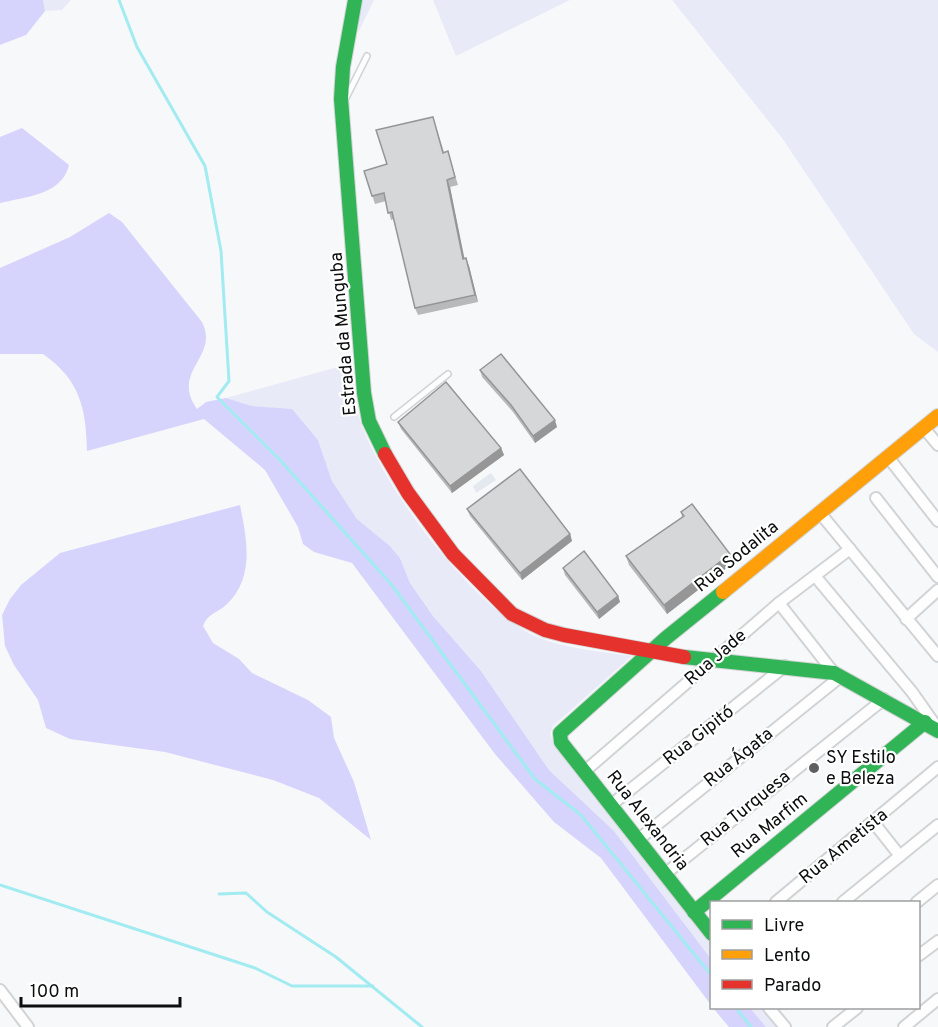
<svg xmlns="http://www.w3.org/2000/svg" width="938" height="1027" font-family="Overpass,sans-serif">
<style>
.built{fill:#e3e9ef}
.green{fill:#e9eaf8}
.forest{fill:#d6d4fc}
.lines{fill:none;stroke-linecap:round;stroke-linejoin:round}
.stream{stroke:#a1ebf1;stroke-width:3}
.lane-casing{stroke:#d1d3d5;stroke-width:8}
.street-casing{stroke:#d1d3d5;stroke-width:14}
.fast-casing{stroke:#d1d3d5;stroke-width:16}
.slow-casing{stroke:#d1d3d5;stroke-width:16}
.jam-casing{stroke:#d1d3d5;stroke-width:16}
.lane{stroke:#fefefe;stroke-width:5}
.street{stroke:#fefefe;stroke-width:10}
.fast{stroke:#30b455;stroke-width:14}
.slow{stroke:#ff9f0a;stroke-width:14}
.jam{stroke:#e5322d;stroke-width:14}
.wall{fill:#b8b9ba}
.shaded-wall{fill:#969697}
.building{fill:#d6d7d8;stroke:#969697;stroke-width:1.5}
.poi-dot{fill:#5d5f61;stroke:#fff;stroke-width:2}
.labels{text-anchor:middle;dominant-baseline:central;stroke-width:4.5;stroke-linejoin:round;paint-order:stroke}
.street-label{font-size:18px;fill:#0b0d0e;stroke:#fff}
.poi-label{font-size:18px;fill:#0b0d0e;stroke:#fff;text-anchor:start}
</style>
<rect width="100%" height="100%" fill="#f6f8fa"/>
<!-- built -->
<path class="built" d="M491,473L496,480L476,493L473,486Z"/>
<!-- green -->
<g class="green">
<path d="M43,0H71L62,10L45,11Z"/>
<path d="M361,0H374L358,33Z"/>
<path d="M433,0H570L456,56Z"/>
<path d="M672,0H938V352L914,334L782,138Z"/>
<path d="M352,363C354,383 355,407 362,426C387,492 463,591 522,629C552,648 597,651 632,656L553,726L550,734L553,741L711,944V959L614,831L549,770L481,671L433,616L410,583L400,558L390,546L357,519L332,481L318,440L292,410L252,406L226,398Z"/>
<path d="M750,1008H761L777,1027H766Z"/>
</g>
<!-- forest -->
<g class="forest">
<path d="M0,0H43L45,11L26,35L0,45Z"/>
<path d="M22,128L69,165C62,195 25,197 0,203V137Z"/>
<path d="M109,213L122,222L202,322C220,357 170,371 197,409L206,402L226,398L252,406L292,409L318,440L332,481L357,519L390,546L400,558L410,583L433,616L481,671L549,770L614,831L711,959V1005L601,858L554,822L495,754L352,563L314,552L303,544L298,527L265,470L204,419L87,451C86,408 80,380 43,354H0V268L70,237Z"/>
<path d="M240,505C247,540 255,578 226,605C217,613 207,614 203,626L213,643L239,659L252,673L308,700L331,717L334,738L354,782L371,840L319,798L273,780L165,752L70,739L46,728L38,700L14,665L5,646L2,615L10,599L21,585L60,553Z"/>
<path d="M713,1008H750L766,1027H729Z"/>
</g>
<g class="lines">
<!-- stream -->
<g class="stream">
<path d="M119,0L137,47L205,166L221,251L229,381L217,397L281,461L391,584L535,779L581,815L712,976"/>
<path d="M0,885L255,968L292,986H373"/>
<path d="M219,894L246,893L267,912L336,957L422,1027"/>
<path d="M736,1008L751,1027"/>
</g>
<!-- lane casing -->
<g class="lane-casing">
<g id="lane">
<path d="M346,98L367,56"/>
<path d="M394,417L448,374"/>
</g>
</g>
<!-- street casing -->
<g class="street-casing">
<g id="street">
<path d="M924,428L938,445"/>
<path d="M888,457L938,521"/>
<path d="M876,498L938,577"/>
<path d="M820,513L938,656"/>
<path d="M815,576L912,692L936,726"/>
<path d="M779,603L834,673"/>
<path d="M906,619L938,590"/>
<path d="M585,771L779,603L850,549"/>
<path d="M611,805L785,666"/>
<path d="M874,823L900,856"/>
<path d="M639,839L840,677"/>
<path d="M665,874L884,699"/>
<path d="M776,902L938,767"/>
<path d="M843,902L938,825"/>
<path d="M917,902L938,885"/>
<path d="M918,956L938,941"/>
<path d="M0,990L28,1027"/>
<path d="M769,1008L785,1027"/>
<path d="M833,1027L857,1008"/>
<path d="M904,1027L938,999"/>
</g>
</g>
<!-- fast casing -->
<g class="fast-casing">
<g id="fast">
<path d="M355,0L343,67L341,99L364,393L369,421L385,454"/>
<path d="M684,657L834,673L938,731"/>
<path d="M694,912L925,722"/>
<path d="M712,934L561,742L560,733L666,638L723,592"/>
</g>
</g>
<!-- slow casing -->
<g class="slow-casing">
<path id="slow" d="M723,592L938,416"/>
</g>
<!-- jam casing -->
<g class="jam-casing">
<path id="jam" d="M385,454L408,493L453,554L512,614L545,630L564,635L684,657"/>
</g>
<!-- lane -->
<use href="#lane" class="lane"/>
<!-- street -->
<use href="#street" class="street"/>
<!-- fast -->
<use href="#fast" class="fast"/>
<!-- slow -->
<use href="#slow" class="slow"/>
<!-- jam -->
<use href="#jam" class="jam"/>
</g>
<!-- wall -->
<g class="wall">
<path d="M435,124L444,152L450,159L458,185L450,187L464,259L469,266L478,302L418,315L415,308L394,219L391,220L386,201L375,204L364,171L387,164Z"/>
<path d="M480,370L557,427L535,443L513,412L482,377Z"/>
<path d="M398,422L501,448L504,455L452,493L401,429Z"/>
<path d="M467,509L570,534L572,541L522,580L470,516Z"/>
<path d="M681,512L730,554L733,563L667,614L629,565L626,556L682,517Z"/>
<path d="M563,568L618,596L620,602L599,619L565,575Z"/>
</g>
<!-- shaded-wall -->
<g class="shaded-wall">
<path d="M447,180L450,187L466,266L463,259Z"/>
<path d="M466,258L469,266L478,302L475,295Z"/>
<path d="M555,420L557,427L535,443L533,436Z"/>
<path d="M501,448L504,455L452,493L450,486Z"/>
<path d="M570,534L572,541L522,580L520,573Z"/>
<path d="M730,554L733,563L667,614L664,605Z"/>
<path d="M618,596L620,602L599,619L597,612Z"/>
</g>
<!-- building -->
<g class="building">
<path d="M433,117L443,153L448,151L455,177L447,180L463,259L466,258L475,295L415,308L392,212L388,213L384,193L372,196L364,171L387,164L376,130Z"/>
<path d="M501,354L555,420L533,436L511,405L480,370Z"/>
<path d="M446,382L501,448L450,486L398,422Z"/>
<path d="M520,469L570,534L520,573L467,509Z"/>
<path d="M692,504L730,554L664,605L626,556L684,516L681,512Z"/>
<path d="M584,551L618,596L597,612L563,568Z"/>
</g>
<!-- markers -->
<circle class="poi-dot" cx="814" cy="768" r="6"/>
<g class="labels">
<!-- street labels -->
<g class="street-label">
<text transform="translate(344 334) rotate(-95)">Estrada da Munguba</text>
<text transform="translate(737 557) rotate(-39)">Rua Sodalita</text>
<text transform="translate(716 658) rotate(-41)">Rua Jade</text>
<text transform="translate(699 736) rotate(-38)">Rua Gipitó</text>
<text transform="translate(739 758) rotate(-39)">Rua Ágata</text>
<text transform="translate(746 809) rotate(-39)">Rua Turquesa</text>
<text transform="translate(647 821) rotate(52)">Rua Alexandria</text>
<text transform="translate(770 826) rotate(-39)">Rua Marfim</text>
<text transform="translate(844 847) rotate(-39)">Rua Ametista</text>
</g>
<!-- poi labels -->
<g class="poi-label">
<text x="826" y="758">SY Estilo<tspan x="826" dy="21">e Beleza</tspan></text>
</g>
</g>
<!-- legend -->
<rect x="710" y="901" width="210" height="108" fill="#ffffff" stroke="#9d9e9f" stroke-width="1.5"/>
<rect x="722" y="920" width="30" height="9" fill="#30b455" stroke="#9d9e9f" stroke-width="1.5"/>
<text x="764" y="931" font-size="18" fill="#0b0d0e">Livre</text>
<rect x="722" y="950" width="30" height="9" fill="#ff9f0a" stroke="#9d9e9f" stroke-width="1.5"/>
<text x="764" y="961" font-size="18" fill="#0b0d0e">Lento</text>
<rect x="722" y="980" width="30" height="9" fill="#e5322d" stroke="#9d9e9f" stroke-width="1.5"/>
<text x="764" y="991" font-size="18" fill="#0b0d0e">Parado</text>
<!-- scale -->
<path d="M21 997v9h159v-9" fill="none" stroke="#0b0d0e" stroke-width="3"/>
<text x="30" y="997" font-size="18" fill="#0b0d0e" stroke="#ffffff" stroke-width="4.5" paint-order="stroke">100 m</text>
</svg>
